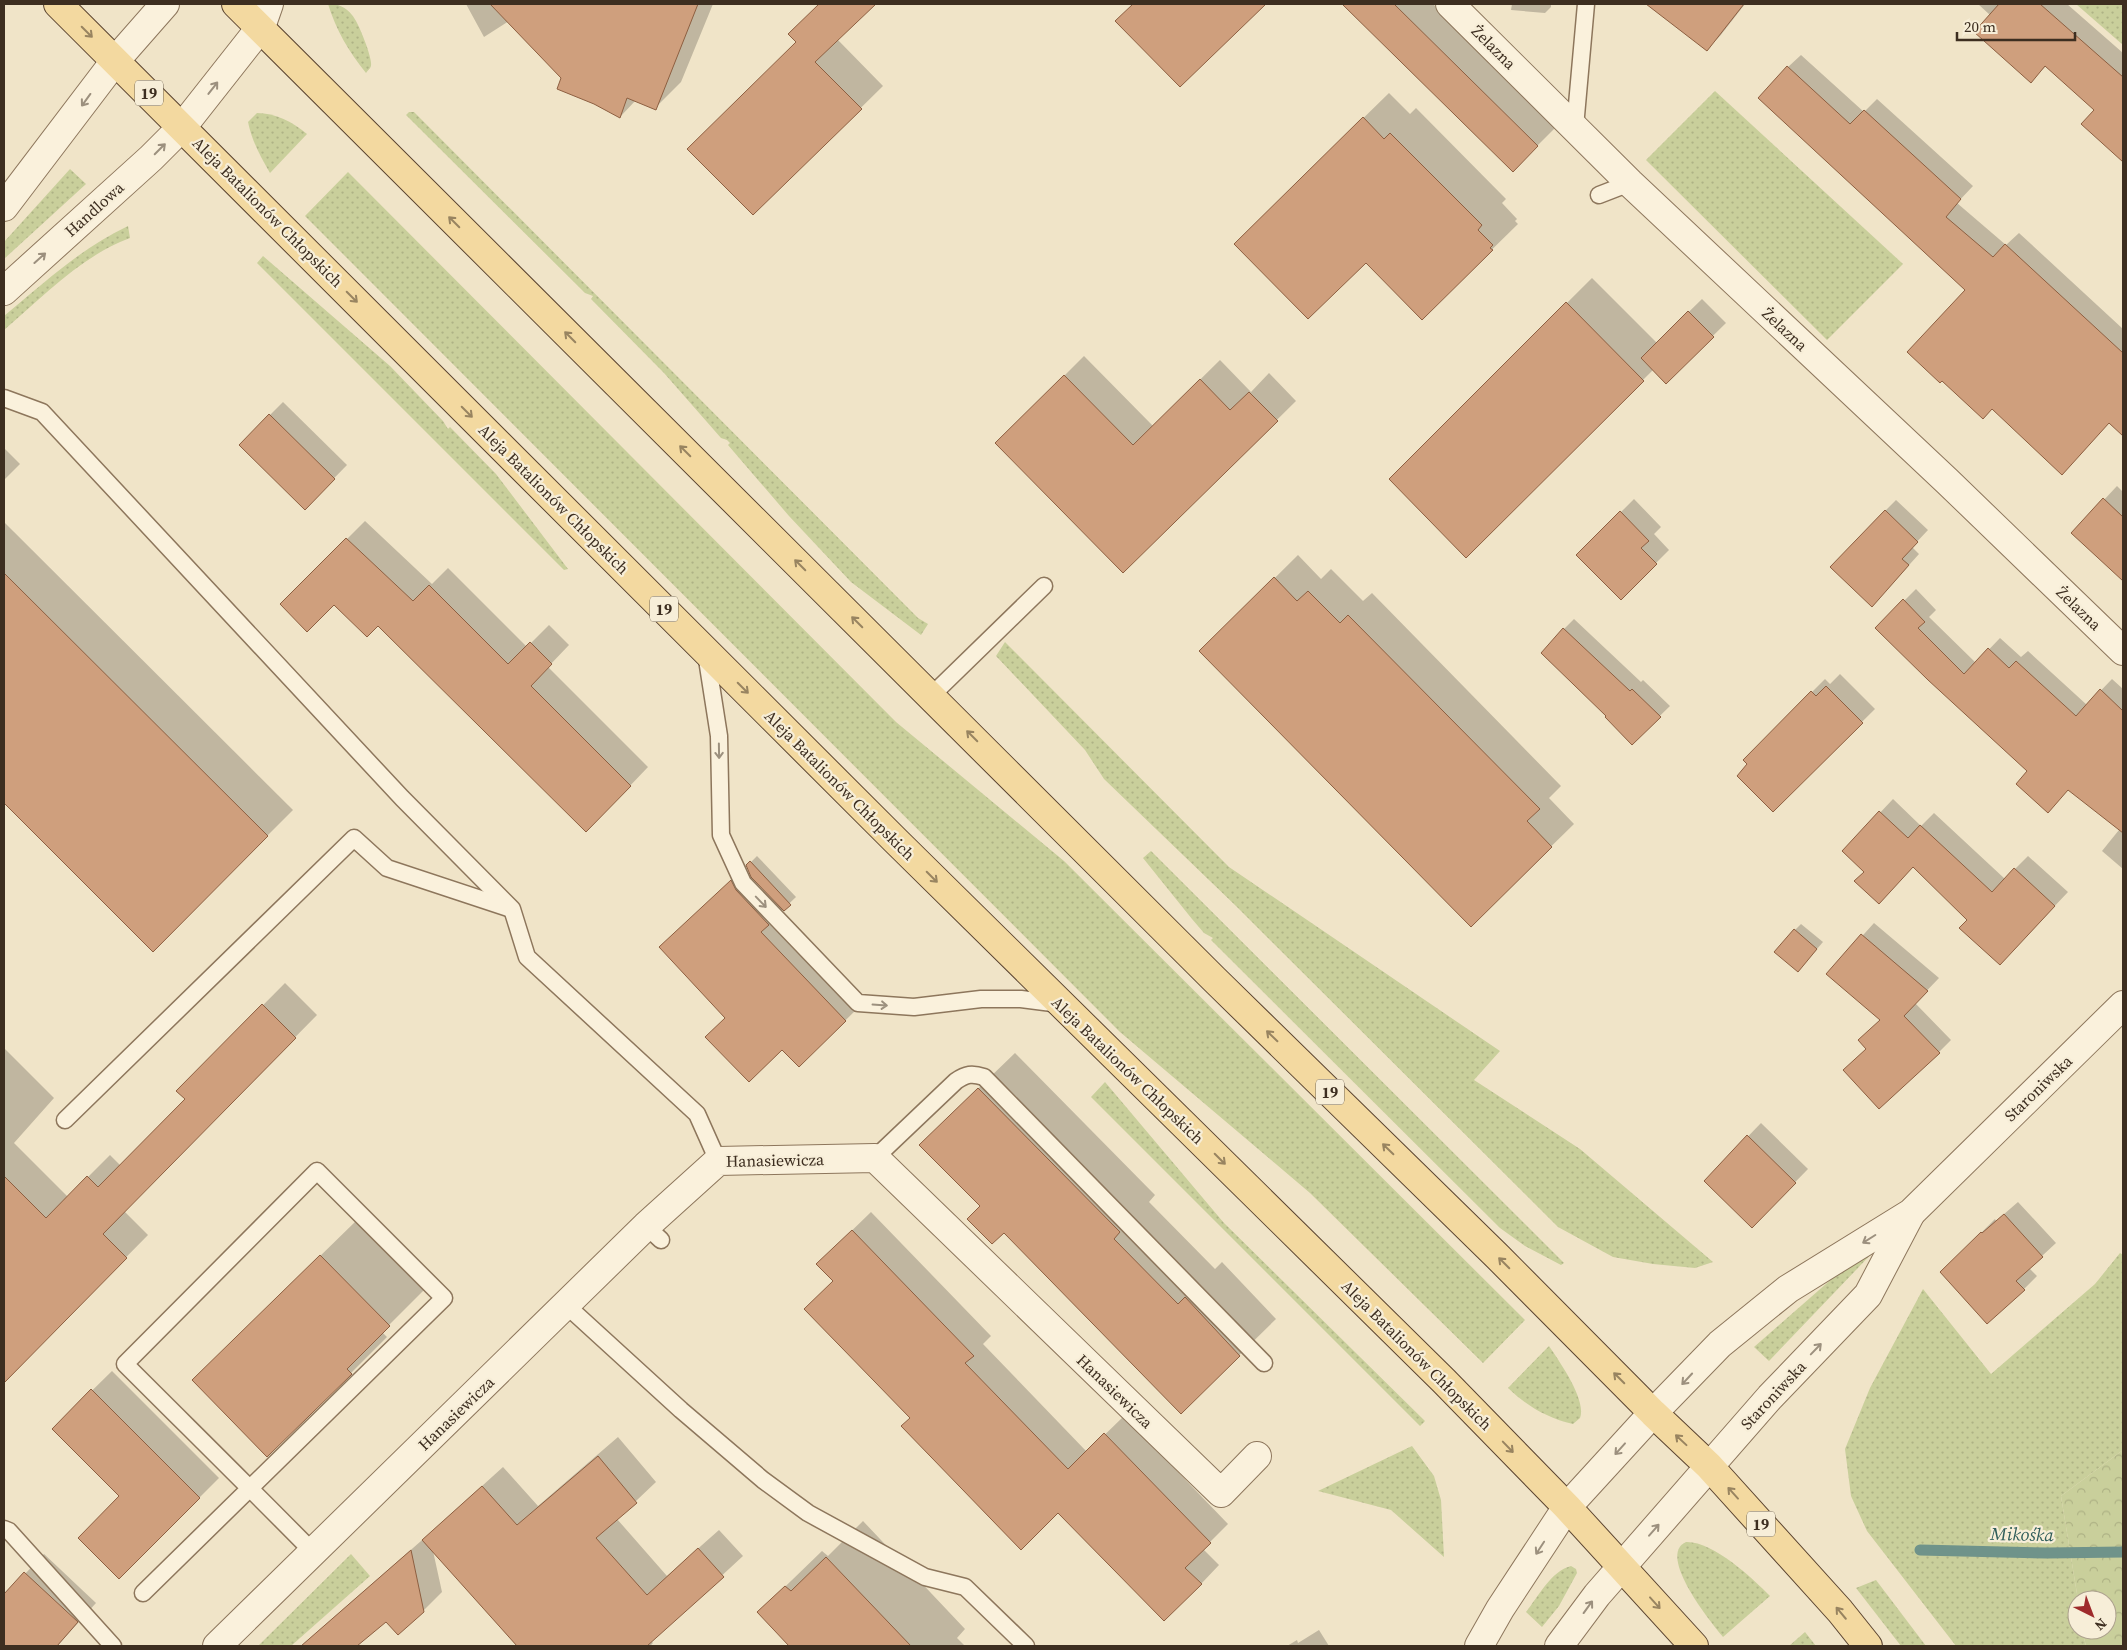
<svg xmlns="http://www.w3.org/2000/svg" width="2127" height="1650" font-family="'Source Serif 4',serif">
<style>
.grass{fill:url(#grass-dots)}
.forest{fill:url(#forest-crowns)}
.shadow{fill:#0003}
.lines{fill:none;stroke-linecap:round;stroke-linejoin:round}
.stream{stroke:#6f938a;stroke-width:11}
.building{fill:#cf9f7d;stroke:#8d5f41}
.service-casing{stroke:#8d765c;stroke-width:19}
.minor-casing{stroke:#8d765c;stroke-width:30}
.tertiary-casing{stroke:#8d765c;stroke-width:30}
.primary-casing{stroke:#5b4430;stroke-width:30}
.service{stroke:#faf1dc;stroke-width:16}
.minor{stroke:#faf1dc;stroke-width:28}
.tertiary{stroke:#faf1dc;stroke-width:28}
.primary{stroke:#f3d9a0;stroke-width:28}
.oneway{stroke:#988460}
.oneway2{stroke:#9c907e}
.labels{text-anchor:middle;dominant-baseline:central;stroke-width:4.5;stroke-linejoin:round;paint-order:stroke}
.shield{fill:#f7eed8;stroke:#756857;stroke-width:1}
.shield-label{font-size:15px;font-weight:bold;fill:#3d2e20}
.street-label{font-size:16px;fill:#3d2e20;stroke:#f7eed8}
.water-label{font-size:18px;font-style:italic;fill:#2f5d5a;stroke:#f7eed8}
</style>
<defs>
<pattern id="grass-dots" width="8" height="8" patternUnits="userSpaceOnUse" patternTransform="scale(1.25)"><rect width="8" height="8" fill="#c9cf9b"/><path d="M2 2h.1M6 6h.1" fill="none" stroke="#aeb285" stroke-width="1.8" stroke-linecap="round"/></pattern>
<pattern id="forest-crowns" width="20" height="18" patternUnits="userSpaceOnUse" patternTransform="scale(1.25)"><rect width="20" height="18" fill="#c9cf9b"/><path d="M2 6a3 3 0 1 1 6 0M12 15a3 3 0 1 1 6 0" fill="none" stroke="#aeb285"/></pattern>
</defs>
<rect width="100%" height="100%" fill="#f0e4c8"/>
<!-- grass -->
<g class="grass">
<path d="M328,4C338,4 346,7 352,15C358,21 373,59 371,66C370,69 368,70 366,73C349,52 336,30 328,4Z"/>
<path d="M2076,4H2123V45Z"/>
<path d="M1715,91L1903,264L1827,340L1646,160Z"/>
<path d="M409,112H414L918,618L928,624L921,635L851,582L789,516L728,445L730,443L727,440L721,438L664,373L591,299L593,296L585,293L406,115Z"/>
<path d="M257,113C275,113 293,122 307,134L270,173C260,156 252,141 248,122Z"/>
<path d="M70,169L86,184L4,259V242Z"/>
<path d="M348,172L896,722L1064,861L1525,1320L1483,1363L1310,1193L1120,1032L305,216Z"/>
<path d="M128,226L130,238C81,256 43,297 4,330V316C44,283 81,248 128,226Z"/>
<path d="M263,256L390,366L443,421L448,429L450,427L496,474L568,569L564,570L257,263Z"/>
<path d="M1005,642L1229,867L1500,1051L1474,1080L1580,1149L1713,1262L1695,1268L1653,1264L1613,1257L1558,1227L1236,906L1104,779L1085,750L996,656Z"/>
<path d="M1151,851L1564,1263L1561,1265L1525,1246L1500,1228L1211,940L1213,938L1204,933L1192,919L1143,858Z"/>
<path d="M1105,1082L1224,1223L1425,1421L1420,1426L1091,1097Z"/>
<path d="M1875,1241L1877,1248L1769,1361L1754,1347Z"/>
<path d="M2120,1253L2123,1255V1450L2061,1496L2078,1600L2077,1630H2082L2086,1646H1956L1867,1531L1851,1496L1845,1449L1870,1388L1923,1289L1991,1374L2095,1284Z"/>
<path d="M1549,1346C1559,1361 1587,1400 1580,1418L1573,1424C1547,1418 1527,1406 1508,1388Z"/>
<path d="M1412,1446L1434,1476L1441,1500L1444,1557L1391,1510L1318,1491Z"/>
<path d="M1686,1542C1713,1541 1752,1578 1770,1596L1723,1637C1712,1624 1656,1555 1686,1542Z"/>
<path d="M351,1554L370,1576L291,1646H258Z"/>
<path d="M1571,1566L1576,1569L1577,1573L1559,1606L1542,1627L1526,1612C1538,1597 1551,1571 1571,1566Z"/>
<path d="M1876,1580L1926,1646H1901L1856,1588Z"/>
<path d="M1805,1632L1816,1646H1789Z"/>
</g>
<!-- forest -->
<path class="forest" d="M2123,1450V1646H2086L2082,1630H2107V1600H2078L2061,1496Z"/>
<!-- shadow -->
<g class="shadow">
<path d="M466,4H713L681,82L655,108L636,100L620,117L562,78L509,21L484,37Z"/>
<path d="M820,4H874L837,39L883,86L753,214L797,42L790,34Z"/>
<path d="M1134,4H1264L1258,10L1117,21Z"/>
<path d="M1344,4H1433L1557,126L1513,170Z"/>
<path d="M1512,4H1551V7L1545,13L1511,10Z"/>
<path d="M1663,4H1745L1720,36L1707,49L1657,11Z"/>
<path d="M1978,4H2067L2123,53V160L2083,124L2096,110L2046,66L2031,81L1990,15Z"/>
<path d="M1801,55L1864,112L1877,99L1973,186L1957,203L2006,245L2019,233L2123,329V434L1966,290L1788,67Z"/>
<path d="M1389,93L1410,114L1416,108L1506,199L1502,203L1517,219L1515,221L1518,224L1422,318L1366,261L1261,218Z"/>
<path d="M1592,278L1657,343L1702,299L1726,323L1666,382L1654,369L1466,556L1390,479Z"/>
<path d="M1084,356L1153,426L1220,360L1251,392L1269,373L1296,401L1123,572L997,443Z"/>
<path d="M283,402L347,465L305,508L240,445Z"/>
<path d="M4,448L20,464L4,480Z"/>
<path d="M2117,486L2123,492V579L2073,533Z"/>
<path d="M1634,499L1661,527L1654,534L1669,550L1621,598L1578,555Z"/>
<path d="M1896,500L1928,530L1912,547L1919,554L1883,594L1885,511Z"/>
<path d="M365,521L432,584L448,568L527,647L549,625L569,645L548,667L648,767L605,812L378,624L334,604H282Z"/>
<path d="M4,522L293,810L153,950L4,802Z"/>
<path d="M1298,555L1321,579L1331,569L1363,601L1372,593L1561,786L1549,798L1574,824L1471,925L1201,651Z"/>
<path d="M1916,589L1936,610L1929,617L1976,663L2000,638L2021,657L2028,651L2087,705L2112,679L2123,689V714L2092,748L2029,771L1877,628Z"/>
<path d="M1574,619L1641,682L1643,680L1670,706L1632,743L1564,629Z"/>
<path d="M1840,674L1875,709L1773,810L1749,764L1744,760L1825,679L1830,684Z"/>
<path d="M1893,799L1921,826L1934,813L2005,879L2028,856L2068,892L2013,950L1968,920L1914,866L1866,871L1844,851Z"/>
<path d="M2123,825V869L2102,851Z"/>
<path d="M757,856L796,897L774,918L859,1007L799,1066L782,1049L727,1017L674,934L745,868L755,882L747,866Z"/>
<path d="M1874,923L1939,978L1915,1003L1951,1040L1939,1052L1867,1048L1881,1020L1828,974Z"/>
<path d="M1801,924L1823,942L1804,964L1795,930Z"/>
<path d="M285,983L317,1015L124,1211L148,1235L4,1381V1048L54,1098L14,1143L68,1197L110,1155L121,1166L186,1099L178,1091Z"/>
<path d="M1015,1053L1155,1195L1149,1202L1215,1269L1222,1262L1276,1319L1181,1412L981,1206L957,1109Z"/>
<path d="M1761,1123L1808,1169L1765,1213L1705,1181Z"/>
<path d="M2018,1202L2056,1243L2029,1268L2037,1276L2024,1289L1942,1272L1995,1219L1996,1221Z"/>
<path d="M871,1212L991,1336L983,1344L1087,1452L1124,1416L1228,1524L1203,1549L1219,1565L1201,1584L1058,1511L911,1418L834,1281L836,1246Z"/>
<path d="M357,1220L425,1289L382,1332L387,1337L351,1373L230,1344Z"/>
<path d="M112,1371L219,1478L119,1578L121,1496L53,1429Z"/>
<path d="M618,1437L656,1482L617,1519L667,1576L719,1530L743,1556L651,1641L653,1643L650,1646H519L433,1551L442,1592L423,1611L386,1620L356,1646H301L429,1534L503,1467L538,1506Z"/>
<path d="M863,1521L965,1629L957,1638L965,1646H791L759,1612L822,1551L828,1556Z"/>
<path d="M44,1554L96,1603L57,1646H4V1596Z"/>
<path d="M1319,1630L1329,1646H1287L1297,1640L1298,1643Z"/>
</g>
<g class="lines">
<!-- stream -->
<path class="stream" d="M1920,1550L2047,1553L2123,1552"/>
</g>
<!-- building -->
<g class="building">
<path d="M490,4H698L656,110L627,98L620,118L594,104L557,89L561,78Z"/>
<path d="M819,4H876L815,62L862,109L753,215L687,149L796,42L788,34Z"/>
<path d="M1133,4H1266L1180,87L1115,21Z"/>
<path d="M1342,4H1394L1538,146L1513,172Z"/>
<path d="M1646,4H1744L1707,51Z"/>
<path d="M1999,4H2040L2123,77V162L2081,124L2094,110L2045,66L2031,83L1974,32Z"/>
<path d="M1787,66L1850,124L1864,110L1961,199L1946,217L1993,257L2005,244L2123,353V436L2109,423L2062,475L1992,409L1983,419L1942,381L1940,383L1907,352L1965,290L1758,98Z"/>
<path d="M1363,117L1384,139L1390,133L1482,225L1478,230L1493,245L1490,248L1493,250L1422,320L1366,263L1308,319L1234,244Z"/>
<path d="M1566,302L1644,381L1466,558L1389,479Z"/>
<path d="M1688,311L1714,337L1666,384L1641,358Z"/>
<path d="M1064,375L1133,445L1200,379L1230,410L1249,392L1278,421L1123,573L995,443Z"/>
<path d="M269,414L335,479L305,510L239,445Z"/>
<path d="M2103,498L2123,517V581L2071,533Z"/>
<path d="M1885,510L1918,542L1902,559L1909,565L1872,607L1830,567Z"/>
<path d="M1620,511L1649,541L1641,548L1657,564L1621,600L1576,555Z"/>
<path d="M346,538L413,601L429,585L508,664L530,642L552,664L531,686L631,786L586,832L378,626L367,637L334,605L307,632L280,604Z"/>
<path d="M4,573L268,836L153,952L4,803Z"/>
<path d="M1274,577L1297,601L1308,591L1340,623L1348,615L1540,809L1527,821L1552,847L1471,927L1199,651Z"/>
<path d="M1903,599L1925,622L1918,628L1964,674L1988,648L2009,668L2016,661L2076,716L2100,689L2123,711V833L2068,790L2048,813L2016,784L2027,771L1928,680L1875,628Z"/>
<path d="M1563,628L1630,691L1632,689L1661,717L1632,745L1605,717L1606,716L1541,653Z"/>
<path d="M1826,686L1863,723L1773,812L1737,776L1747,764L1743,760L1811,691L1816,696Z"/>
<path d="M1879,811L1908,838L1920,825L1992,892L2014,868L2055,906L2000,965L1959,928L1967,920L1913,867L1879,904L1854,881L1864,872L1842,851Z"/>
<path d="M750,861L791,905L784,911L751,877L746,865Z"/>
<path d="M731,880L736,890L769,925L761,932L846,1021L799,1067L782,1050L749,1082L705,1037L725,1018L659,947Z"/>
<path d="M1794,929L1817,949L1798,972L1774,952Z"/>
<path d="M1861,934L1928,991L1904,1016L1940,1053L1879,1109L1843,1070L1866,1049L1858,1040L1880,1020L1826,974Z"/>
<path d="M262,1004L296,1038L103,1234L127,1258L4,1383V1176L46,1218L87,1176L98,1187L185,1099L176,1091Z"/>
<path d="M978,1088L1120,1232L1114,1239L1178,1304L1185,1297L1240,1356L1181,1414L1004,1233L992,1244L967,1219L980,1206L919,1145Z"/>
<path d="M1747,1135L1796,1183L1752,1228L1704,1181Z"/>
<path d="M2004,1214L2043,1257L2016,1281L2025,1290L1987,1324L1940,1272L1981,1232L1982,1233Z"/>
<path d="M852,1230L974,1356L965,1363L1068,1469L1104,1433L1211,1543L1185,1568L1202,1584L1164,1621L1058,1513L1021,1550L901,1426L910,1418L804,1309L833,1281L816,1264Z"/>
<path d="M320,1255L390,1326L347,1369L352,1374L267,1457L192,1380Z"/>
<path d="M91,1389L200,1498L119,1579L78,1538L119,1496L52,1429Z"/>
<path d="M598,1456L637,1503L596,1538L647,1595L698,1548L724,1577L647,1646H517L422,1540L482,1486L517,1525Z"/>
<path d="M411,1550L424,1612L398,1635L386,1622L357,1646H301Z"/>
<path d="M826,1557L911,1646H789L757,1612L785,1586L791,1591Z"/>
<path d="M24,1572L78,1622L57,1646H4V1594Z"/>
</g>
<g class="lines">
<!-- service casing -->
<g class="service-casing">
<g id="service">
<path d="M1575,127L1586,4"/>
<path d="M1599,195L1630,183"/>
<path d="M4,398L42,412L402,798L512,909L527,957L697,1114L718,1161"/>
<path d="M706,653L719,736L721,835L743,883L858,1003L914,1007L981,999H1021L1060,1004"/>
<path d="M931,696L1044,586"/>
<path d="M65,1120L354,838L387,868L508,908"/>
<path d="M875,1158L956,1081C966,1074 972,1073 984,1077L1264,1363"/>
<path d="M646,1226L661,1240"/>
<path d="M566,1305L681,1410L763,1480L808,1513L925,1577L965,1587L1026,1646"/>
<path d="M4,1529L9,1531L113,1646"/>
<path d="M143,1593L444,1298L317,1171L125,1364C188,1427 251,1489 313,1552"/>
</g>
</g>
<!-- minor casing -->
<g class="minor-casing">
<g id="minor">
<path d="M1450,4L1630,183L1947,481L2123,651"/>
<path d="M4,207L115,61"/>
<path d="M4,291L151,158L183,126"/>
<path d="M217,1646L646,1226L718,1161L875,1158L1221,1493L1257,1456"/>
</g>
</g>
<!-- tertiary casing -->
<g class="tertiary-casing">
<g id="tertiary">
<path d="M115,61L165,4"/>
<path d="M183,126L261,27L269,4"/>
<path d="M1479,1646L1500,1609L1567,1507L1653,1413L1720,1344L1788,1289L1911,1213L2123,1005"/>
<path d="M1559,1646L1597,1595L1770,1397L1868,1295L1910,1215"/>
</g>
</g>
<!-- primary casing -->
<g class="primary-casing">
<g id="primary">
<path d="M58,4L896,841L1444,1381L1567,1507L1694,1646"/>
<path d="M236,4L1214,979L1497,1256L1653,1413L1709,1466L1840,1611L1868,1646"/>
</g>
</g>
<!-- service -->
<use href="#service" class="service"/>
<!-- minor -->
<use href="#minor" class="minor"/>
<!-- tertiary -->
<use href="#tertiary" class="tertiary"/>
<!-- primary -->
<use href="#primary" class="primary"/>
</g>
<!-- one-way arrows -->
<defs><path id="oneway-shaft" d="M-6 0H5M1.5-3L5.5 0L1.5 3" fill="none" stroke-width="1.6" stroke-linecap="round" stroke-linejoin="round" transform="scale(1.25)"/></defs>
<g class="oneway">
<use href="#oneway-shaft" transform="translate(87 32) rotate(45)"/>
<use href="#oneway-shaft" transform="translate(454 222) rotate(-135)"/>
<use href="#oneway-shaft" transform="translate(352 297) rotate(45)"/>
<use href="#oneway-shaft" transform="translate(570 337) rotate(-135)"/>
<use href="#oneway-shaft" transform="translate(467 412) rotate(45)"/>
<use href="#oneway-shaft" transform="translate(685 451) rotate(-135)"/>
<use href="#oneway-shaft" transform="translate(800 565) rotate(-135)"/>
<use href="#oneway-shaft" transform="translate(857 622) rotate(-135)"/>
<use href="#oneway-shaft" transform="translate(743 688) rotate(45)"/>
<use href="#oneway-shaft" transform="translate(972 736) rotate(-135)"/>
<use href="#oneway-shaft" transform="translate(932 877) rotate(45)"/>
<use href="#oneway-shaft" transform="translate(1272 1036) rotate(-136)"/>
<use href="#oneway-shaft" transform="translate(1388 1149) rotate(-136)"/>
<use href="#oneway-shaft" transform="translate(1220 1159) rotate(45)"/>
<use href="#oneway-shaft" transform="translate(1504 1263) rotate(-135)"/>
<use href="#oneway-shaft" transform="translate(1619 1378) rotate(-135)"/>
<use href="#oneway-shaft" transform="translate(1681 1440) rotate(-137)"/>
<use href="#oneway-shaft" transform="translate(1508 1447) rotate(46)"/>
<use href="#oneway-shaft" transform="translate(1733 1493) rotate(-132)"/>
<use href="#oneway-shaft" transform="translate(1655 1603) rotate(48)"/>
<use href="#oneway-shaft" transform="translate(1841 1613) rotate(-130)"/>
</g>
<g class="oneway2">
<use href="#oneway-shaft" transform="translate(213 88) rotate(-52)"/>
<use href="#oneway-shaft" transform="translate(86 100) rotate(126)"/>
<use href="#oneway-shaft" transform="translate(160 149) rotate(-45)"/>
<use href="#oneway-shaft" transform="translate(40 258) rotate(-42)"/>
<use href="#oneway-shaft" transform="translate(719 751) rotate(89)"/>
<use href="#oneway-shaft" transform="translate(761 902) rotate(46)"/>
<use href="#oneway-shaft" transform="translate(880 1005) rotate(4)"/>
<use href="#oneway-shaft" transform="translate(1869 1239) rotate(148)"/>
<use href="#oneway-shaft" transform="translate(1816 1349) rotate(-46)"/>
<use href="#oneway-shaft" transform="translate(1687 1379) rotate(133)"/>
<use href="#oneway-shaft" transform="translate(1620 1449) rotate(132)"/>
<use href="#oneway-shaft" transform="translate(1654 1530) rotate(-49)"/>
<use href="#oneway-shaft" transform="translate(1540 1548) rotate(123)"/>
<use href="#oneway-shaft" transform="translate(1588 1607) rotate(-54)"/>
</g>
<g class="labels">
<!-- shield labels -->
<g class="shield">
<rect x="135" y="80.5" width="28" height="25" rx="4"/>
<rect x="650" y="596.5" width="28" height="25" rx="4"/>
<rect x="1316" y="1079.5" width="28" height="25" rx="4"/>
<rect x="1747" y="1511.5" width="28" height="25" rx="4"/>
</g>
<g class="shield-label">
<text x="149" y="93">19</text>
<text x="664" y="609">19</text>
<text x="1330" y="1092">19</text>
<text x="1761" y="1524">19</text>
</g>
<!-- street labels -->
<g class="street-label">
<text transform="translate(1494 47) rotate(45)">Żelazna</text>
<text transform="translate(94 209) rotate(-42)">Handlowa</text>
<text transform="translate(268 212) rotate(45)">Aleja Batalionów Chłopskich</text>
<text transform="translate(1785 329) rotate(43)">Żelazna</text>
<text transform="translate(554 499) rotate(45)">Aleja Batalionów Chłopskich</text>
<text transform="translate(2079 608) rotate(44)">Żelazna</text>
<text transform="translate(840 785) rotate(45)">Aleja Batalionów Chłopskich</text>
<text transform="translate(1128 1070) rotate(44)">Aleja Batalionów Chłopskich</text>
<text transform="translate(2038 1088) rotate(-44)">Staroniwska</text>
<text transform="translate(775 1160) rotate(-1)">Hanasiewicza</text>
<text transform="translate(1417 1355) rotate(45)">Aleja Batalionów Chłopskich</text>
<text transform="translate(1115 1391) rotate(44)">Hanasiewicza</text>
<text transform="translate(1773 1395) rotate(-47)">Staroniwska</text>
<text transform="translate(456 1413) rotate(-44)">Hanasiewicza</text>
</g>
<!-- water labels -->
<g class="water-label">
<text transform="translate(2022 1534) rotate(1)">Mikośka</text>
</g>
</g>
<!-- border -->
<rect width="2127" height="1650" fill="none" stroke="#3d2e20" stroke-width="10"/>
<!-- north arrow -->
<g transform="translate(2092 1615) rotate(138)"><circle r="24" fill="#f7eed8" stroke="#ada18e"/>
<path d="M0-4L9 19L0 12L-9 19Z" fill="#9e2a2b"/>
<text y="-8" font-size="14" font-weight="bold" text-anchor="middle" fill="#3d2e20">N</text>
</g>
<!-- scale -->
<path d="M1957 32v8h118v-8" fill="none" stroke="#3d2e20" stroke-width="2.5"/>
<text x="1964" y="32" font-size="15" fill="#3d2e20" stroke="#f7eed8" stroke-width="4" paint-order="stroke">20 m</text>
</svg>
